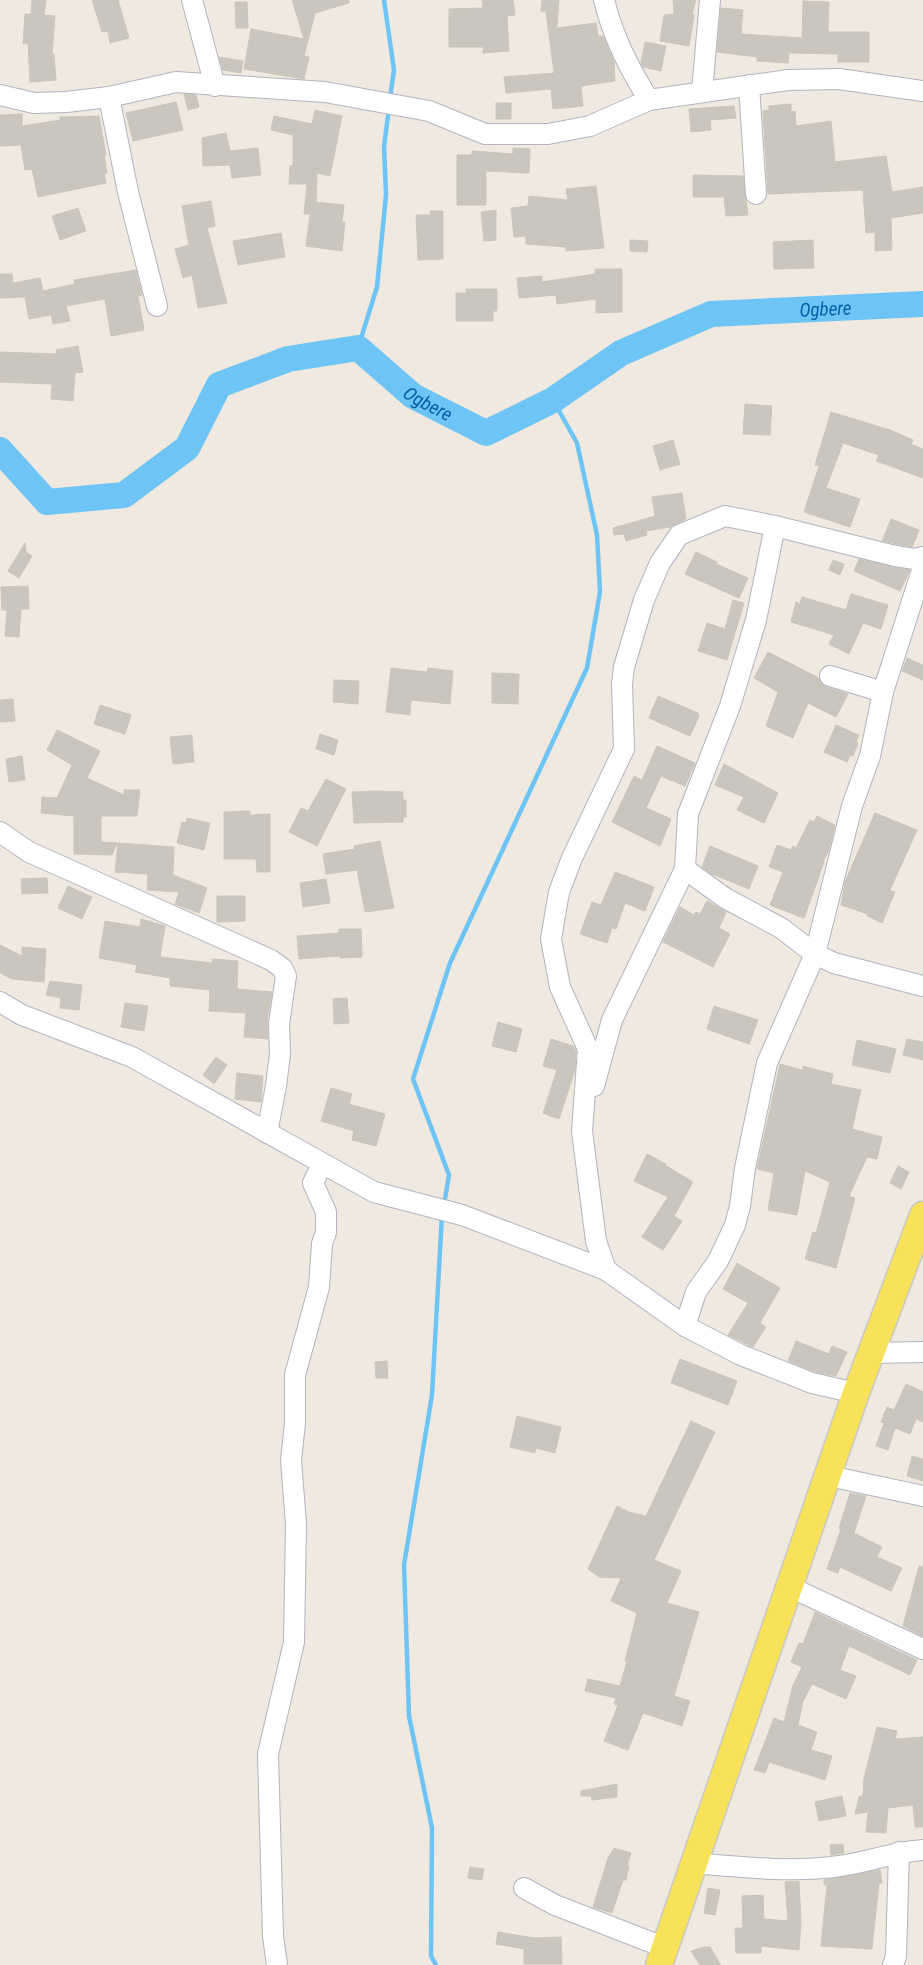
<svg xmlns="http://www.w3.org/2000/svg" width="923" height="1965" font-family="'Roboto Condensed',sans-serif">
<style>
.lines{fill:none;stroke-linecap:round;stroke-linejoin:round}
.stream{stroke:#6dc4f5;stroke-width:4.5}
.river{stroke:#6dc4f5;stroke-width:26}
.building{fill:#cac6be;stroke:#cbc6b8}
.minor-casing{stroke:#b3b3c1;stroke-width:22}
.major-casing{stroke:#c8c8c8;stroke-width:29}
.minor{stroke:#fff;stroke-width:20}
.major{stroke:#f8e25a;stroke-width:26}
.labels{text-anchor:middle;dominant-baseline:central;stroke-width:4;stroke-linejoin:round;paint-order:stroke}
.water-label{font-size:19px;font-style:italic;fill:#0660a7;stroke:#fff}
</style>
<rect width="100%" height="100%" fill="#efe9df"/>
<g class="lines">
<!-- stream -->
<g class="stream">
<path d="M384,0L394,70L390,98"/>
<path d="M358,348L377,287L386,195L384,147L389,108"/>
<path d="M444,1205L449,1175L413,1079L450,963L587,668L600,592L597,535L577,443L553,400"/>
<path d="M436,1965L431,1956L432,1828L409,1716L404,1565L432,1395L442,1215"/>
</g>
<!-- river -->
<path class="river" id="s1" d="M0,450L47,502L124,495L187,448L219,385L288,359L358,348L413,396L486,433L553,400L621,353L711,314L923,304"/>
</g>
<!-- building -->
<g class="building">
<path d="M32,0H46L44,15L55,16L52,54H54L56,80L30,82L28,43L23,44L25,14H31Z"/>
<path d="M92,0H118L129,38L110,43L108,31L102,32Z"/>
<path d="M292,0H349V3L315,13L304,56L309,57L304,79L244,69L251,29L304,39Z"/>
<path d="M482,0H513L515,15L507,16L509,51L483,53V47H449V9L483,8Z"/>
<path d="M542,0H559L557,28L596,23L598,36H603L614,62L615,81L581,86L583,106L553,109L551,89L506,93L504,77L554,73L546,12L541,11Z"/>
<path d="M673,0H696L692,14L694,15L689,46L660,41L664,15L674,14Z"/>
<path d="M803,1L829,2L828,32H869V62H838V54L789,53L788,63L757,61V57L717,52L721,8L743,10L741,34L802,38Z"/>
<path d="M235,2H247L248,28H236Z"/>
<path d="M645,42L666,46L661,71L643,67L641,63Z"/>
<path d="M219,57L243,61L241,73L223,70Z"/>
<path d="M184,94L196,95L199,107L188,110Z"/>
<path d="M176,102L183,130L133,141L126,113Z"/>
<rect x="496" y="103" width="15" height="16"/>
<path d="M791,104V112L795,111L796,126L831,121L835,162L886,156L892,192L923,187V213L891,218L892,250L875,251V232L866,233L863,190L768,194L763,111L769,110V106Z"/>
<path d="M734,106L736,118L710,120L711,130L691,132L689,109Z"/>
<path d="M315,110L342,116L330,176L317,173L316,202L344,205L342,222H345L342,251L306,246L310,214H304L307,184H289L290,166L293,165V135L271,130L274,116L312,124Z"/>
<path d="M22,114V126L60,120V117L99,116L106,155H104L107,173L104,174L106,183L38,197L32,169L25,170L21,145L0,146V115Z"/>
<path d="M226,133L230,151L258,148L261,175L232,178L230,165L203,166L202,138Z"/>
<path d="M513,148L530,149L529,173L486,171V205H457V155H472V151L513,154Z"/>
<path d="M693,175L743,176L748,215L726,216L724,197H693Z"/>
<path d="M596,186L604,248L566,251V247L526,244V236L514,237L511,208L528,206L529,196L568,200L566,189Z"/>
<path d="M211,201L215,226L207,228L227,303L198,308L192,275L183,278L175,249L189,245L182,206Z"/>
<path d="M78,208L86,231L60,240L52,216Z"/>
<path d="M496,210V240L484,241L481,212Z"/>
<path d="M430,211H443V259L418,260L416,215H431Z"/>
<path d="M281,233L285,257L238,265L233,241Z"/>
<path d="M630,240L648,241L647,252L630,251Z"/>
<path d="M813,240L814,268L774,269L773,242Z"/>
<path d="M595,269H622V312L596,313V299L557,304L556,295L519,298L517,278L542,276V282L595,274Z"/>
<path d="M136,270L142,295L138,296L144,330L111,336L105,299L66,306L70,321L53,324L51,315L29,319L25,297L0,298V274H12L13,283L40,278L43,291L75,284L74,280Z"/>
<path d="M466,289H497V311H493V321H456V293H466Z"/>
<path d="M78,346L83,372L75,373L73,401L51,399L52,384L0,382V352L57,354L56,350Z"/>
<path d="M745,404L772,406L770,435L743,434Z"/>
<path d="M831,412L890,430L913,440L911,444L923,449V478L876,461L879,455L843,443L826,488L860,499L850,527L804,512L819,466L815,465Z"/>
<path d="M673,440L680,464L660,470L653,446Z"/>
<path d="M682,493L686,519L670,527L646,531L647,535L626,541L624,534L614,535L613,528L655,516L652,497Z"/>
<path d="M891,519L919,530L912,547L882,541Z"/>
<path d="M25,543L26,552L32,556L19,578L8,571Z"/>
<path d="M696,552L717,562L716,564L748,578L739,598L685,574Z"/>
<path d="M859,559L910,570L900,591L854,571Z"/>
<path d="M833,560L844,564L840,575L829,570Z"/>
<path d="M28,586L29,609H21L19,637L5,636L7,610H2L1,587Z"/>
<path d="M851,594L888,605L881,629L863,623L849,654L829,644L834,635L791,622L796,602L800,604L802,597L846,610Z"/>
<path d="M733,600L744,603L727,660L698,651L707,623L725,629Z"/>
<path d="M768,652L817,677L826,687L848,694L836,717L808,703L793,738L766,726L778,692L754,678Z"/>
<path d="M907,658L923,665V680L902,671Z"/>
<path d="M391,668L427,672L428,668L453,671L450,704L411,700L410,715L386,712Z"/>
<path d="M492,673L519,674L518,704L492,703Z"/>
<path d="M334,680L359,681L358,704L333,702Z"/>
<path d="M658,696L698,713L699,716L690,736L649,718Z"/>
<path d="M13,699L15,721L0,722V700Z"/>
<path d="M100,705L131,715L125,734L94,724Z"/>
<path d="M836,725L859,735L856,742L858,743L853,756L850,755L847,762L824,752Z"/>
<path d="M57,730L100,751L87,778L124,795V790H140L137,816H101V842L117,843L112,855L74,854V816L41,813L42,797L57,798L72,765L47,750Z"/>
<path d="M320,734L338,740L334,755L316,749Z"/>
<path d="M192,735L194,762L173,764L170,737Z"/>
<path d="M657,746L695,763L685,786L661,776L646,808L671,819L660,846L612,822L634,776L642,780Z"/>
<path d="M22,756L25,780L9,782L6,759Z"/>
<path d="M724,764L778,793L764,823L737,810L744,797L715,785Z"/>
<path d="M326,779L346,789L317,846L289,832L301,808L308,811Z"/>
<path d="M377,791L403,792V800H406V817H403V822L354,823L352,792Z"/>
<path d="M250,811V815L270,814V872H257L256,859H224V812Z"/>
<path d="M875,813L917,830L890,890L895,892L882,923L867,916L868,914L841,905L845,882Z"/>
<path d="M817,816L835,825L829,850L823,862H824L804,918L770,905L783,872L769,867L777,845L791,850L793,846L796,848L810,820L814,822Z"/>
<path d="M187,818L210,823L204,850L177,843L182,822L186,823Z"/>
<path d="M380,841L394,908L365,912L357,870L326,874L323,854L355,849L354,846Z"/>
<path d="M118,843L174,847L173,875L207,888L199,913L175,904L179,892L147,890L148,874L115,872Z"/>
<path d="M710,846L758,866L749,889L712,874L702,867Z"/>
<path d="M615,872L654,887L645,911L625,903L616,929L612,928L607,943L580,934L592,902L601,905Z"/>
<path d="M47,878L48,893L22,894L21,879Z"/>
<path d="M326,879L330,903L303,907L300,883Z"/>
<path d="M68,886L92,897L82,919L58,908Z"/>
<path d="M217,896H245V921L217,922Z"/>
<path d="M707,901L726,912L719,928L730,934L713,967L663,942L680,907L694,915L696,912L700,914Z"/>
<path d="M141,919L165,926L160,957L212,963V959L238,961L237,989L272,992L267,1022L268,1039L244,1037L246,1013L209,1011L210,990L170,986V978L135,972L137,965L99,958L105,921L140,927Z"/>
<path d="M339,929H361L362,957L340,958V956L299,959L297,936L339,933Z"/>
<path d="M0,945L22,956V947L46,949L44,982L12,979L0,973Z"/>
<path d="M50,981L82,985L79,1010L60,1008L61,998L46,995Z"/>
<path d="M347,998L349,1023L334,1024L333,999Z"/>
<path d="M125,1003L148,1006L144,1031L121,1027Z"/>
<path d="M714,1006L758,1020L749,1044L707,1029Z"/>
<path d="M498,1022L522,1029L516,1052L492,1046Z"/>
<path d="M551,1039L573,1046L576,1051L575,1070L559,1119L543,1113L557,1070L543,1066Z"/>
<path d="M907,1039L923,1042V1060L903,1055Z"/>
<path d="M857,1040L896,1049L890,1073L852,1065Z"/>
<path d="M216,1057L227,1065L214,1084L203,1075Z"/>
<path d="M780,1064L802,1070L803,1066L833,1074L831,1084L861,1090L852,1129L882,1137L877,1159L867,1157L849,1196L855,1198L836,1268L805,1259L813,1232L816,1233L830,1182L805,1171L797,1215L768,1210L774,1173L757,1169Z"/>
<path d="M237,1073L263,1076L261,1102L235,1099Z"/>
<path d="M331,1088L352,1094L349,1104L385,1114L376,1146L352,1140L354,1131L321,1121Z"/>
<path d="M647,1154L666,1164L665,1165L693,1182L674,1216L682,1221L663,1250L642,1237L668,1197L634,1181Z"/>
<path d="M898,1166L909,1172L901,1189L890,1183Z"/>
<path d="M737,1263L780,1288L760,1323L766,1327L753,1347L728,1335L748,1303L723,1289Z"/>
<path d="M796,1341L829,1354L832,1346L847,1352L836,1376L816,1372L788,1361Z"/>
<path d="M680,1359L737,1381L728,1405L671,1383Z"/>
<path d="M387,1361L388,1378H376L375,1362Z"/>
<path d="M906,1384L923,1392V1422L916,1419L910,1434L895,1428L888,1450L876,1446L884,1423L881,1422L887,1407L894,1410Z"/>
<path d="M517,1416L561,1427L555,1453L536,1448L535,1453L510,1447Z"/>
<path d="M691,1421L715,1432L654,1560L681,1571L667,1603L699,1612L674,1696L690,1701L682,1726L643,1713L628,1750L604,1741L618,1705L614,1704L616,1698L585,1691L588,1679L620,1686L627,1661H625L637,1613L611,1601L621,1578L599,1577L588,1569L617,1506L629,1512L646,1516Z"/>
<path d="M912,1456L923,1459V1481L907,1476Z"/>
<path d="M850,1493L866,1496L854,1533L882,1547L877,1557L902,1568L891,1591L840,1567L838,1573L827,1569L841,1529L839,1528Z"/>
<path d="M919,1566L923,1567V1636L903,1626Z"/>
<path d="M815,1612L917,1660L910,1675L849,1646L840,1670L856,1676L846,1699L812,1684L803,1701L798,1725L817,1732L811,1750L832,1756L825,1780L769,1762L765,1773L754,1770L774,1718L784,1722L793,1685L802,1667L791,1662L799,1643L803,1644Z"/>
<path d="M877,1727L897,1731L895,1739L923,1737V1827H915L913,1805L888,1808L886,1833L866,1832L868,1812L855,1814L859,1797L863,1796L864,1778Z"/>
<path d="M617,1784V1797L592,1800L591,1796H581V1791Z"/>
<path d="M842,1796L846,1816L819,1821L815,1802Z"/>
<path d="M843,1844L844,1853L831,1855L830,1845Z"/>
<path d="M614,1848L631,1853L627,1865L629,1866L626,1880H623L612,1913L593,1907L608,1858Z"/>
<path d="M470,1867L484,1869L482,1880L468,1878Z"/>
<path d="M880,1870L882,1883H879L872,1949L821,1946L827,1885H824V1880Z"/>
<path d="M799,1881L801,1922L799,1950L761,1946V1953H736L735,1928H743L742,1896L763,1895L764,1919L788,1921L785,1882Z"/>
<path d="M708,1888L720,1890L715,1915L704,1913Z"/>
<path d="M498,1932L534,1938L561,1937L562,1964H524V1949L496,1944Z"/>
<path d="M704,1947H710L721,1965H700L691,1951Z"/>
</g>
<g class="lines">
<!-- minor casing -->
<g class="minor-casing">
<g id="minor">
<path d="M192,0L215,86"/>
<path d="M604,0C613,37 629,68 649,100"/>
<path d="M749,85L756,194"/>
<path d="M702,92L710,0"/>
<path d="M0,95L34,103L66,102L109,97L176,82L325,92L429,111L485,134H548L590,126L649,100L788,80L839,79L923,91"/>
<path d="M109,97L128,192L157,306"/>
<path d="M775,526L756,620L730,706L688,814L685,869L725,898L781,928L815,954L834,963L923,986"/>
<path d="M830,676L883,692L923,567"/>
<path d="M0,832L29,852L271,960L282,968L286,976L279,1024L280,1054L276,1086L267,1133"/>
<path d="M0,1002L22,1015L132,1057L374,1192L462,1215L606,1270L685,1326L741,1355L812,1383L856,1393"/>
<path d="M594,1086L612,1020L685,869"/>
<path d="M606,1270L596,1241L582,1131L588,1049L560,987L551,939L559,892L572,858L624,749L622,684L624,667L644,600L660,563L679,535L725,516L775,526L895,556L915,559L923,557"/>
<path d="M685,1326L696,1292L718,1261L735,1225L740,1206L745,1168L767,1063L815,954L852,806L870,756L883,692"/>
<path d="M871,1353L923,1352"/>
<path d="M829,1476L923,1496"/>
<path d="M790,1587L923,1649"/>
<path d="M693,1863C740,1867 793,1873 840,1866C868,1862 894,1852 923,1850"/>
<path d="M524,1888L555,1905L666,1948"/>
<path d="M277,1965L273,1936L268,1754L294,1642L296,1524L291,1460L295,1423V1375L319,1287L322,1244L326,1232V1212L313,1183L322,1164"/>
<path d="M893,1965L896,1956L899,1852"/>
</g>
</g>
<!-- major casing -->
<g class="major-casing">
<path id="major" d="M659,1965L856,1393L923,1215"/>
</g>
<!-- minor -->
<use href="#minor" class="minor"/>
<!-- major -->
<use href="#major" class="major"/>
</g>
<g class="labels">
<!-- water labels -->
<g class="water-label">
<text stroke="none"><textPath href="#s1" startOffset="966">Ogbere</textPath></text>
<text stroke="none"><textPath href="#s1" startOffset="531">Ogbere</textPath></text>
</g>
</g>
</svg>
